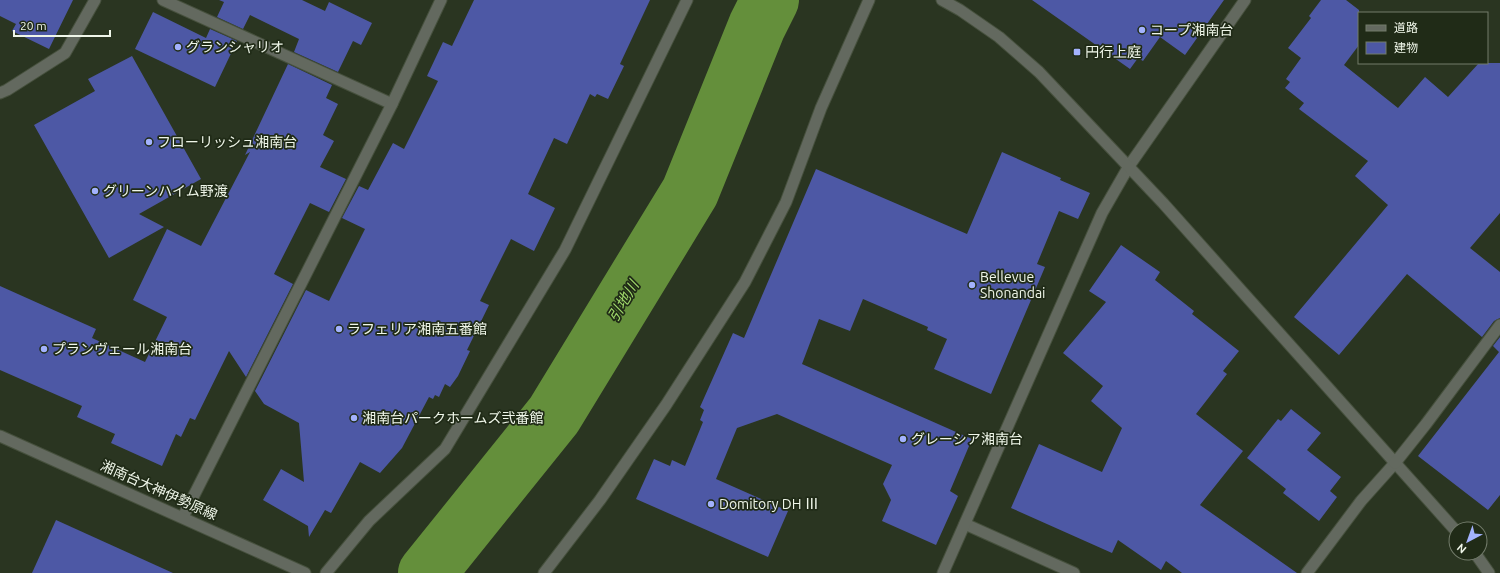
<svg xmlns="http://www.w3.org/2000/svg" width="1500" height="573" font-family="Ubuntu,'Noto Sans JP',sans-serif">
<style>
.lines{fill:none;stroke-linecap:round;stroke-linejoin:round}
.river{stroke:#648f3b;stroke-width:58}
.building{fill:#4d58a5}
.minor-casing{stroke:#46503d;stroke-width:13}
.tertiary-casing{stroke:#46503d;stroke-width:13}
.minor{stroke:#63695f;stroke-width:11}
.tertiary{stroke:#63695f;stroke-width:11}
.poi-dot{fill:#a3b2fd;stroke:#202b17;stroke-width:1.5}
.labels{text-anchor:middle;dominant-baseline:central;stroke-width:3.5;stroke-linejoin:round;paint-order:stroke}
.poi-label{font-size:14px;fill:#eff6e9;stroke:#202b17;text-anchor:start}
.street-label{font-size:14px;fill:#eff6e9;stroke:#202b17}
.water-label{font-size:15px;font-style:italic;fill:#a0d96b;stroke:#202b17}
</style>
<rect width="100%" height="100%" fill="#2a3521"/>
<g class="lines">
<!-- river -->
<path class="river" d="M427,573L554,415L690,192L757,26L770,0"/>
</g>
<!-- building -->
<g class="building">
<path d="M0,0H73L49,49L12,31L16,24L0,16Z"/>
<path d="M219,0H302L325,11L329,2L372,23L361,45L353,41L338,72L294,52L299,39L250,15L243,29L217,17L224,2Z"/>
<path d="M474,0H650L620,64L624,66L608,99L597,94L595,97L590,94L567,144L554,138L528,194L555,208L534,251L511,239L480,301L489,305L467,350L470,351L458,376L450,387L445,384L439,397L435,395L433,399L429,397L402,448L380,473L360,462L331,513L325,510L309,537L308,526L263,500L281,469L304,482L299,423L264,404L255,391L306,290L329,301L365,229L342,218L359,186L368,190L393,143L404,149L438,81L427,76L443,42L452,46Z"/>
<path d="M1032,0H1224L1185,55L1160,37L1143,61L1138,58L1130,69Z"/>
<path d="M1321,0H1346L1359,10V45L1344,65L1398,108L1425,77L1448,97L1479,63H1500V213L1470,248L1500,272V318L1494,321L1482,337L1407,274L1339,355L1294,317L1388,205L1355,176L1368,161L1299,109L1304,103L1285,88L1290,82L1286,79L1301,58L1288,48L1311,18L1309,16Z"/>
<path d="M153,12L206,38L210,29L237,41L215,87L135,49Z"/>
<path d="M132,56L201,179L139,214L164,227L109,258L34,125L95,91L88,79Z"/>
<path d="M288,64L332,85L326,98L338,104L323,135L334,141L320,167L346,179L329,212L310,203L274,274L293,284L246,377L229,351L195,420L190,418L181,437L176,434L162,466L111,443L115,434L77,417L82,406L0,370V286L96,329L92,338L145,362L167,317L133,300L167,229L201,246L250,152L245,155Z"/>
<path d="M1002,152L1061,178L1060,180L1090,193L1078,219L1059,211L1037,264L1045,267L991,394L934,369L947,339L927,330L928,327L863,299L850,331L819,319L802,364L972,439L950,491L958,496L936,545L882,521L891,500L883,484L892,465L777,414L737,428L716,479L788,511L768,557L636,499L654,459L670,466L672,460L685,466L703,422L700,420L704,410L700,407L733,333L744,338L816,169L967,234Z"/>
<path d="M1121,245L1160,272L1155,280L1194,311L1192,314L1239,351L1223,371L1227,374L1196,414L1243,451L1200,505L1297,573H1182L1166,561L1161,570L1118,540L1112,553L1011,508L1039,444L1102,472L1122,428L1091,401L1103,386L1063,353L1106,302L1089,291Z"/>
<path d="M1500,337V495L1488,510L1418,456L1499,352L1493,346Z"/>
<path d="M1291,409L1321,433L1307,450L1341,477L1330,491L1337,497L1319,521L1283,493L1286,489L1247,458L1278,419L1281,421Z"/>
<path d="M56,520L173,573H32Z"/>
</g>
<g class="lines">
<!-- minor casing -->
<g class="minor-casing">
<g id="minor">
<path d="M163,0L392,104"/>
<path d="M0,93L7,90L65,53L95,0"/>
<path d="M183,517L392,104L441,0"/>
<path d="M965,524L1074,573"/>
<path d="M326,573L369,521L445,449L565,250L687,0"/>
<path d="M544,573L600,500L666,405L745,282L786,202L821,108L869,0"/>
<path d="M943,573L1102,213L1129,166L1245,0"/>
<path d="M1307,573L1361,501L1395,463"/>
</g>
</g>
<!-- tertiary casing -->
<g class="tertiary-casing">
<g id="tertiary">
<path d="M942,0L960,10L999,37L1039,72L1163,203L1456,531"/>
<path d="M0,436L305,573"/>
<path d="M1395,463L1426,424L1500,325"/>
<path d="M1475,553L1489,573"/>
</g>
</g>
<!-- minor -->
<use href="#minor" class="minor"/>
<!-- tertiary -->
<use href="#tertiary" class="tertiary"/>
</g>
<!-- markers -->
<g class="poi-dot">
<circle cx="1142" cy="30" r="4"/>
<circle cx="178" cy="47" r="4"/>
<rect x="1073" y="48" width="8" height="8" rx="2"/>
<circle cx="149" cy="142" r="4"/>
<circle cx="95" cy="191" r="4"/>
<circle cx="972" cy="285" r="4"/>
<circle cx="339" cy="329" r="4"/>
<circle cx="44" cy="349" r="4"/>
<circle cx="354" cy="418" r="4"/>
<circle cx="903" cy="439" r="4"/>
<circle cx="711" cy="504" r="4"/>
</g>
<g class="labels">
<!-- poi labels -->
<g class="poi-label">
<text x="1150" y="30">コープ湘南台</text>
<text x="186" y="47">グランシャリオ</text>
<text x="1085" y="52">円行上庭</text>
<text x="157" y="142">フローリッシュ湘南台</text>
<text x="103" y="191">グリーンハイム野渡</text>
<text x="980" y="277">Bellevue<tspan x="980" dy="16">Shonandai</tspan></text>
<text x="347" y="329">ラフェリア湘南五番館</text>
<text x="52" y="349">プランヴェール湘南台</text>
<text x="362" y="418">湘南台パークホームズ弐番館</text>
<text x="911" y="439">グレーシア湘南台</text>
<text x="719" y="504">Domitory DH Ⅲ</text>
</g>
<!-- street labels -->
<g class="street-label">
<text transform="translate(159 490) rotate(24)">湘南台大神伊勢原線</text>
</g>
<!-- water labels -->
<g class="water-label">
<text transform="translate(623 301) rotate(-59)">引地川</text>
</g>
</g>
<!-- legend -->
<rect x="1358" y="12" width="130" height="52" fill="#202b17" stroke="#737c6b"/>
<rect x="1366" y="25" width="20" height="6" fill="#63695f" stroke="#737c6b"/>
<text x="1394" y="32" font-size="12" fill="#eff6e9">道路</text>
<rect x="1366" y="42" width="20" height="12" fill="#4d58a5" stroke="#737c6b"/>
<text x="1394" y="52" font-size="12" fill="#eff6e9">建物</text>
<!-- north arrow -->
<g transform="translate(1468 541) rotate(221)"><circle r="19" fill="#202b17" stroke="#737c6b"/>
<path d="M0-3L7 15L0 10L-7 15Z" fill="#a3b2fd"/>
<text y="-6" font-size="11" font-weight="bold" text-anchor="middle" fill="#eff6e9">N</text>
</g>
<!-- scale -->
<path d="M14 30v6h96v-6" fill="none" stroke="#eff6e9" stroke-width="2"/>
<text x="20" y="30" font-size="12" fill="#eff6e9" stroke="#202b17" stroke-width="3" paint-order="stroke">20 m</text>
</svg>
